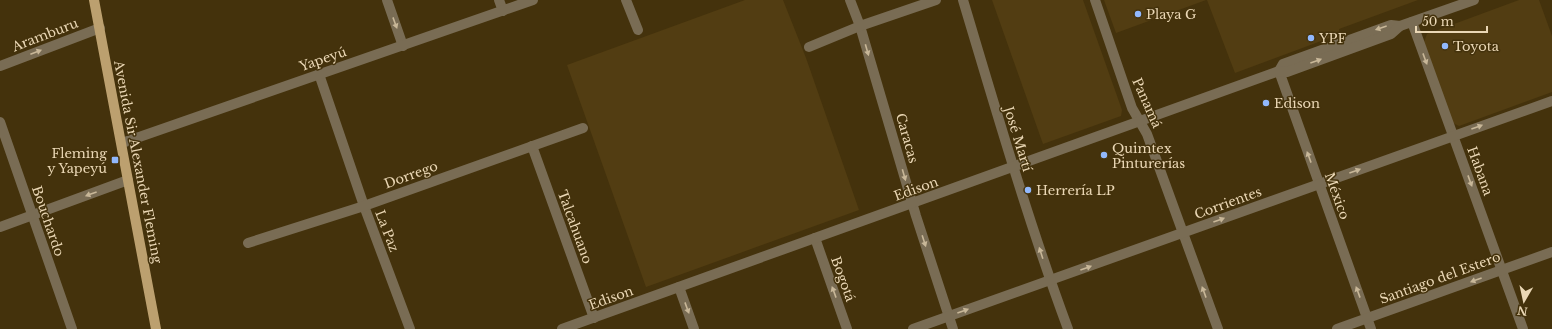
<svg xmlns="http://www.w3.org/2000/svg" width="1552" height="329" font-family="'Libre Baskerville',serif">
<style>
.built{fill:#523d12}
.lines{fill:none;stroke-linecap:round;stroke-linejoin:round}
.minor{stroke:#796c54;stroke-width:10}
.major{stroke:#bca06f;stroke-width:10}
.oneway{fill:#c8b798}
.poi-dot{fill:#91b8fd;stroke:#44320c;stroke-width:1.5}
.labels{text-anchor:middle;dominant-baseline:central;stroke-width:3;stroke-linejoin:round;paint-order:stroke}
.poi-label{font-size:13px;fill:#ead7b5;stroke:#44320c;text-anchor:start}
.street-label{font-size:13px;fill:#ead7b5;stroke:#44320c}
</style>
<rect width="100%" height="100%" fill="#44320c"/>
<!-- built -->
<g class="built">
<path d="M745,0H783L806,58L859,210L646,287L567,65Z"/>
<path d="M992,0H1083L1122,110L1121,116L1043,144Z"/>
<path d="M1104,0H1206L1116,33Z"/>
<path d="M1207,0H1418L1339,29L1340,34L1235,73Z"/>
<path d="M1519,0H1539L1552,36V92L1459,126L1453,123L1424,42L1427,34Z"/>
</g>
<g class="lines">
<!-- minor -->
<g class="minor">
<path d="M387,0L403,46"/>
<path d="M499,0L503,11"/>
<path d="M626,0L638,30"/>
<path d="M850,0L860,26L916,216L953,329"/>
<path d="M963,0C996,110 1028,221 1068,329"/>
<path d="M1095,0L1132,108L1147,134L1218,329"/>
<path d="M1412,22L1523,329"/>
<path d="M809,47L860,26L936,0"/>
<path d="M0,66L100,28"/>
<path d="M1279,71L1371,329"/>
<path d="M1279,71L1283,64L1391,25L1400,26"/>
<path d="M319,74L364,206L410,329"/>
<path d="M0,122L72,329"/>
<path d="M122,143L533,0"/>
<path d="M532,146L594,318"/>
<path d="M0,227L128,180"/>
<path d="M815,238L847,329"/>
<path d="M248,243L364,206L583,128"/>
<path d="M679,287L694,329"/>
<path d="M562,329L1279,71L1287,72L1391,34L1400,26L1474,0"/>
<path d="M913,329L1552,101"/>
<path d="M1337,329L1552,252"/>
</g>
<!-- major -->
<path class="major" d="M94,0L156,329"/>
</g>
<!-- one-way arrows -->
<defs><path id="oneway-solid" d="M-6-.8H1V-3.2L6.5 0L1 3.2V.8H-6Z"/></defs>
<g class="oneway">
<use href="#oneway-solid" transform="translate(395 23) rotate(70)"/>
<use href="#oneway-solid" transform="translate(1381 28) rotate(161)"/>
<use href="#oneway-solid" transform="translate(867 50) rotate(74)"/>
<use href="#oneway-solid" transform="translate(36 52) rotate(-21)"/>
<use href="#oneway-solid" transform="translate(1425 59) rotate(70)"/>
<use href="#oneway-solid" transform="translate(1316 61) rotate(-20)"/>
<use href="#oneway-solid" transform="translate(1477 127) rotate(-20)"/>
<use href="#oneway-solid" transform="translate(1309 157) rotate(-110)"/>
<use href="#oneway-solid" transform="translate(1355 171) rotate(-20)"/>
<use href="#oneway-solid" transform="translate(904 175) rotate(74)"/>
<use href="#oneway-solid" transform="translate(1470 181) rotate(70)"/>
<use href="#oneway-solid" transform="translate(91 194) rotate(160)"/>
<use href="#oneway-solid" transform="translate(1219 220) rotate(-20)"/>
<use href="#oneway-solid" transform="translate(924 241) rotate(72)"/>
<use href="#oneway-solid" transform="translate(1041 253) rotate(-108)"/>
<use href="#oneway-solid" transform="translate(1086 268) rotate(-20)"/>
<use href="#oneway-solid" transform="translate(1476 280) rotate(160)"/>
<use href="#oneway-solid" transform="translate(834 292) rotate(-110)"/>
<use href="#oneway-solid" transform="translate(1204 292) rotate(-110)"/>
<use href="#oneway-solid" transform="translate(1358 292) rotate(-110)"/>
<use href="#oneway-solid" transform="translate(687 308) rotate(70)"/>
<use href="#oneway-solid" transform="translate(963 311) rotate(-20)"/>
</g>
<!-- markers -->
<g class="poi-dot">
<circle cx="1138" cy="14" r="4"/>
<circle cx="1311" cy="38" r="4"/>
<circle cx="1445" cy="46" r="4"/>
<circle cx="1266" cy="103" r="4"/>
<circle cx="1104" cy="155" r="4"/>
<rect x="111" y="156" width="8" height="8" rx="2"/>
<circle cx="1028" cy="190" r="4"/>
</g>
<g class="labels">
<!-- poi labels -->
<g class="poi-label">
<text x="1146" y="14">Playa G</text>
<text x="1319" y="38">YPF</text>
<text x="1453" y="46">Toyota</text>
<text x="1274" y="103">Edison</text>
<text x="1112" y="148">Quimtex<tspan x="1112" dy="15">Pinturerías</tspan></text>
<text x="107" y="153" text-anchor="end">Fleming<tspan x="107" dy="15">y Yapeyú</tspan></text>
<text x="1036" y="190">Herrería LP</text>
</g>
<!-- street labels -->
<g class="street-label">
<text transform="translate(45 35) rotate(-21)">Aramburu</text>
<text transform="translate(323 59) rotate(-19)">Yapeyú</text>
<text transform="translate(1147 103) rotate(66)">Panamá</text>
<text transform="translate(907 138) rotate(74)">Caracas</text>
<text transform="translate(1018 139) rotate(73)">José Martí</text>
<text transform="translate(138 162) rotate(79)">Avenida Sir Alexander Fleming</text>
<text transform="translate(1480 171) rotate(70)">Habana</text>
<text transform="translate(411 175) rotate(-20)">Dorrego</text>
<text transform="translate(916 189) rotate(-20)">Edison</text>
<text transform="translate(1337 196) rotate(70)">México</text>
<text transform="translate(1228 203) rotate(-20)">Corrientes</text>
<text transform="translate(48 221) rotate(71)">Bouchardo</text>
<text transform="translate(575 227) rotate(70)">Talcahuano</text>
<text transform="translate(387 231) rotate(69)">La Paz</text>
<text transform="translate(1440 278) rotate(-20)">Santiago del Estero</text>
<text transform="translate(843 279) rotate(70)">Bogotá</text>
<text transform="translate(611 298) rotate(-20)">Edison</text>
</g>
</g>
<!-- north arrow -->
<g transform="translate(1524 301) rotate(189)" stroke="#44320c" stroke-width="3" paint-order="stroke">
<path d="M0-3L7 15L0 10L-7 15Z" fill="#ead7b5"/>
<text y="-6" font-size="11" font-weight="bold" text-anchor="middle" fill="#ead7b5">N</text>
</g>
<!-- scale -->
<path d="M1416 26v6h71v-6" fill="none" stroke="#ead7b5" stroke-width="2"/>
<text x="1422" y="26" font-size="12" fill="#ead7b5" stroke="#44320c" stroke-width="3" paint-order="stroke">50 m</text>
</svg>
